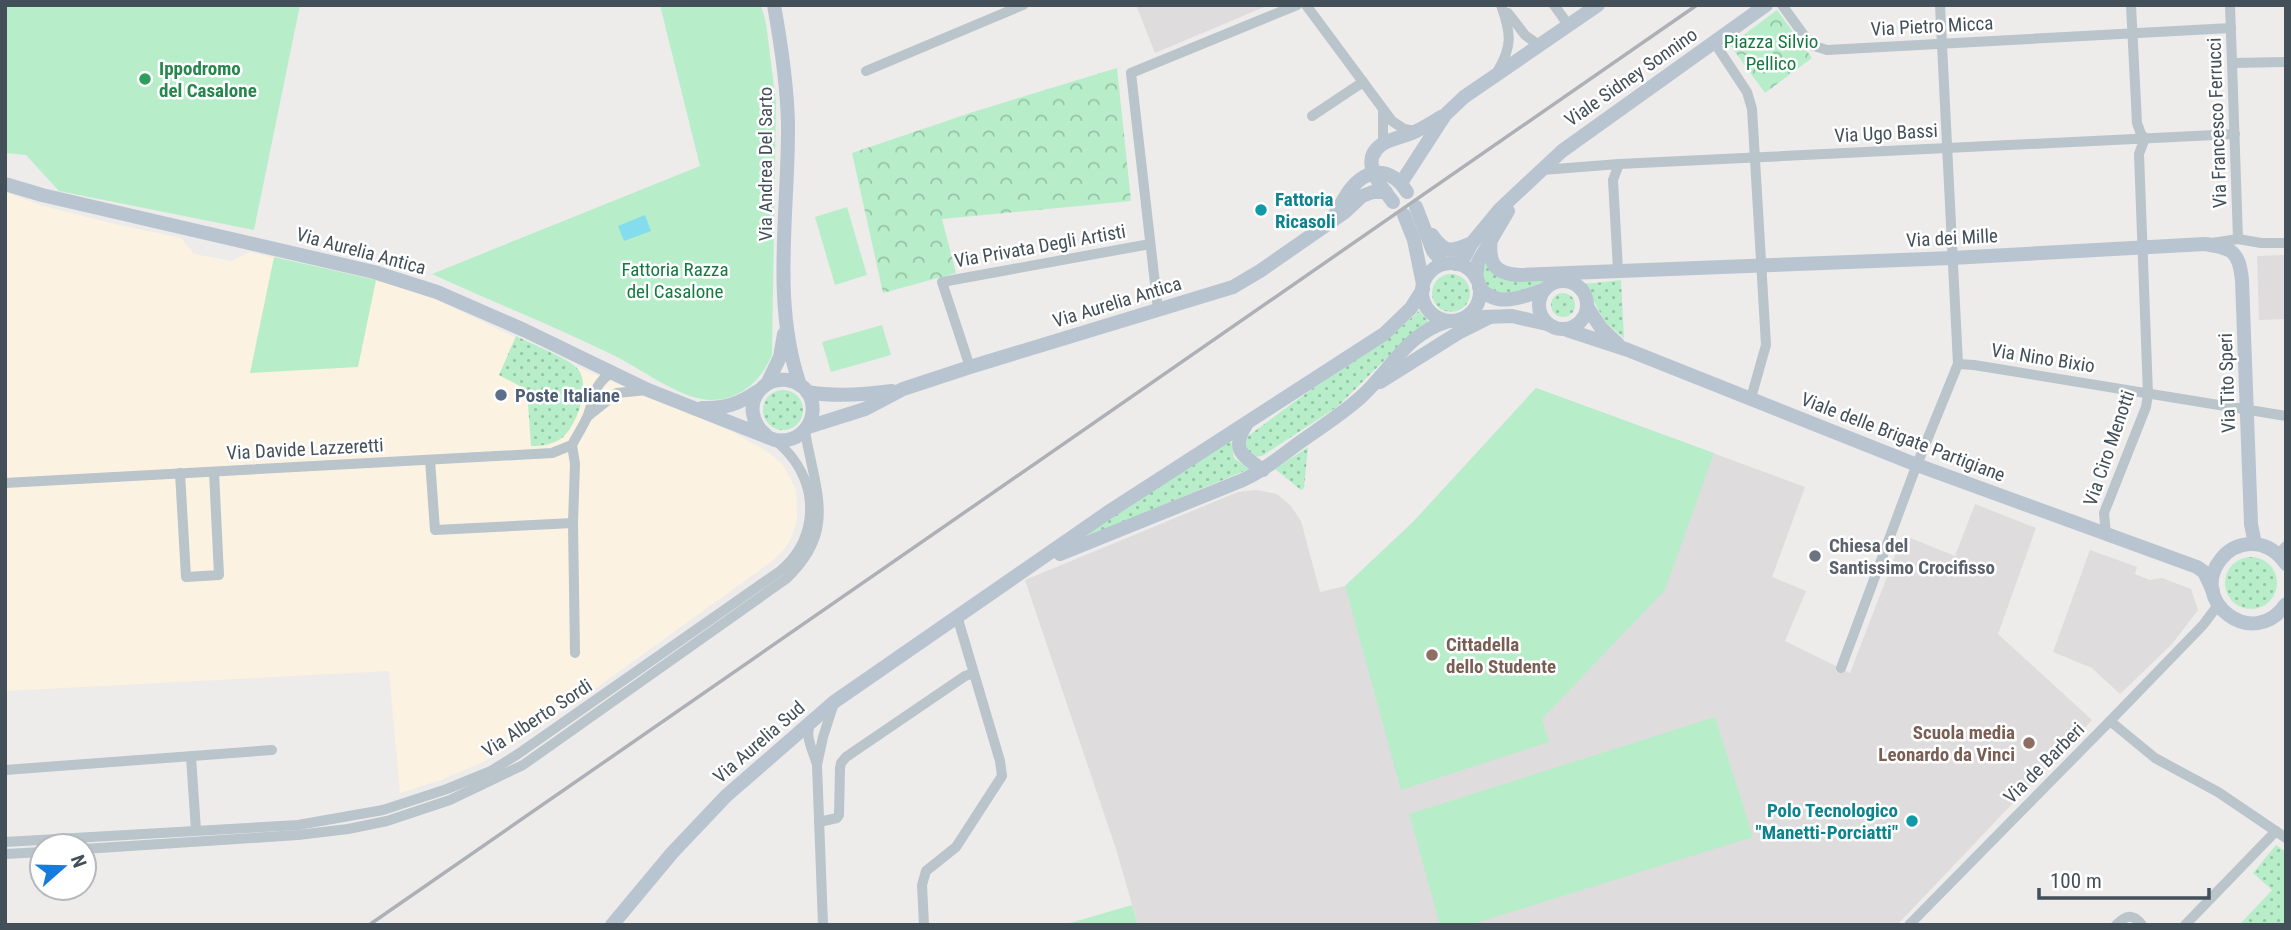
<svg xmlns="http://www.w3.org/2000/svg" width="2291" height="930" font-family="'Roboto Condensed',sans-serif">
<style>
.commercial{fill:#fbf2e2}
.education{fill:#dfdcdd}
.grass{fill:url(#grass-dots)}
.park{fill:url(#park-crowns)}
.garden{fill:#b7eec9}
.water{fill:#84ddec}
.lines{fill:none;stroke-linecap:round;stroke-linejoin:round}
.street{stroke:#b9c4cb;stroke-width:10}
.secondary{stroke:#b8c5d0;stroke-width:14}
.rail{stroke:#adb1b6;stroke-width:3.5}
.leisure-dot{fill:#2e9e5b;stroke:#fff;stroke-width:2.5}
.culture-dot{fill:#0f9aa8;stroke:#fff;stroke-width:2.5}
.service-dot{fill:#5c6f8a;stroke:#fff;stroke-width:2.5}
.worship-dot{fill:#6b7280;stroke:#fff;stroke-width:2.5}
.education-dot{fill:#8d6e63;stroke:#fff;stroke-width:2.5}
.labels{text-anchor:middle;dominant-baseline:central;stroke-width:5;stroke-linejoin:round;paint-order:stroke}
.street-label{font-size:19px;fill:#445059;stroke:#fff}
.park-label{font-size:19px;fill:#157940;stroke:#fff}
.leisure-label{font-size:19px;font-weight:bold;fill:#27864d;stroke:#fff;text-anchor:start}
.culture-label{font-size:19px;font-weight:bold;fill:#0d838f;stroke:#fff;text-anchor:start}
.service-label{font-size:19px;font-weight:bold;fill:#4e5e75;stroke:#fff;text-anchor:start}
.worship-label{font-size:19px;font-weight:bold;fill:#5b616d;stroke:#fff;text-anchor:start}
.education-label{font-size:19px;font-weight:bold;fill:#785e54;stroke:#fff;text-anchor:start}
</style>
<defs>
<pattern id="grass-dots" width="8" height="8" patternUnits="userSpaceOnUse" patternTransform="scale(1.75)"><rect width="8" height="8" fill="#b7eec9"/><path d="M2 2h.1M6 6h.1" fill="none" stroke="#96c3a6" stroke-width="1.8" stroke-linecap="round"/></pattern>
<pattern id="park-crowns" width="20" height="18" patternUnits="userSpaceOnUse" patternTransform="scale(1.75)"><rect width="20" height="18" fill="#b7eec9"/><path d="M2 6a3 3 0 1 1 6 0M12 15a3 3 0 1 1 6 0" fill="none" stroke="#96c3a6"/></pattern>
</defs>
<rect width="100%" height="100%" fill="#eeebeb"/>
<!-- commercial -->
<path class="commercial" d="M5,192L40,205L115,224L181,238L194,254L232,261L249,252L376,280L437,300L575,366L733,432L768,452L783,465L796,490L797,520L791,539L785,548L771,562L578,701L523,738L483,762L441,780L400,793L389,671L5,691Z"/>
<!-- education -->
<g class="education">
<path d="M1136,5H1269L1155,53Z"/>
<path d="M2286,255V319L2259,320L2257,256Z"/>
<path d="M1536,388L1805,487L1772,577L1806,591L1785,641L1850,673L1903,535L1955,556L1975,504L2036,528L1998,634L2092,720L1897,925H1138L1116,849L1025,580L1238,492L1256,490L1277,494L1291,506L1301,521L1320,592L1345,586L1413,522Z"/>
<path d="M2090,550L2137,567L2135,574L2150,580L2162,578L2191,589L2198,610L2172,644L2120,694L2092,668L2053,652Z"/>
</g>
<!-- grass -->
<g class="grass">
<path d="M1484,259C1496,287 1516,280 1541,278L1543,283L1528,291L1503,294L1485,287L1482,278Z"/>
<circle cx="1451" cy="293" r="19"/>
<path d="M1621,280L1624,338L1606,323L1584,284Z"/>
<circle cx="1563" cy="305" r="12"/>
<path d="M1419,311L1430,323L1409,336L1337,407L1262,456L1253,457L1244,446L1248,436L1312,389L1387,340Z"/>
<path d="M516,336C530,343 569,359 578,369C591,385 577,426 562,438C552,445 542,446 531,446L527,390L499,375Z"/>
<circle cx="783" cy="410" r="20"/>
<path d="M1231,439L1234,458L1249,469L1091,535L1087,534Z"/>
<path d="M1308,447L1304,488L1301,490L1275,469Z"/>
<circle cx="2251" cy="583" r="26"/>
<path d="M2276,845L2286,852V925H2239L2272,890L2253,873Z"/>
</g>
<!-- park -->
<g class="park">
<path d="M1777,10L1812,58L1765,93L1730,45Z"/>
<path d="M1117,68L1131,201L942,219L956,273L883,293L852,153L973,112Z"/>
</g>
<!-- garden -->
<g class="garden">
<path d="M5,5H300L254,230L59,191L26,155L5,153Z"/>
<path d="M660,5H761L766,23L776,103L772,355C761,381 740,400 711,400C680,400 638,366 609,353C551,325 491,301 432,274L700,166Z"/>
<path d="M847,207L867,275L835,285L815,217Z"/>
<path d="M274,257L376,280L358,367L250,373Z"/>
<path d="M882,325L891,355L831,372L822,342Z"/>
<path d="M1536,388L1714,453L1665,590L1542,719L1549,742L1401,790L1345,586L1413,522Z"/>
<path d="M1715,717L1753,837L1469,925H1440L1409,814Z"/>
<path d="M1132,905L1138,925H1063Z"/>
</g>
<!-- water -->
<path class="water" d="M645,215L651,231L624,241L618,226Z"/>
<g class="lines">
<!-- street -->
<g class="street">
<path d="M1306,5L1392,121L1404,129L1416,131"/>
<path d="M1554,5L1569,26"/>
<path d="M1782,5L1811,45L1827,50L2231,28"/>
<path d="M2230,5L2238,239"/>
<path d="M1508,13L1525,35L1540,46"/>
<path d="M1714,42L1747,92L1752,109L1766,345L1751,398"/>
<path d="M2232,63L2286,62"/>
<path d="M866,71L1023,5"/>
<path d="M1497,72C1513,46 1511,33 1501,5"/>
<path d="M1383,110V143"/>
<path d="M1312,116L1363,82"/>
<path d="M1542,170L1619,164L2235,134"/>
<path d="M2212,243L2238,239L2261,243H2286"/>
<path d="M1618,270L1613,180L1619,164"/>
<path d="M1158,310L1131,73L1297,5"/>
<path d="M1958,364L1974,365L2286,416"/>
<path d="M970,367L942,282L1150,244"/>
<path d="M588,416L617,393L647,390"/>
<path d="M572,445L575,464L573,523L575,653"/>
<path d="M430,460L435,530L573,523"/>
<path d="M180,473L186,577L219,575L214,472"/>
<path d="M5,483L552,453L572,445C577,435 584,425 588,415C595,396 593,385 612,372"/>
<path d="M2106,535L2104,513L2146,407L2148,394L2139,154L2145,138L2141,134L2137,123L2131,5"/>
<path d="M2278,554L2286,546"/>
<path d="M1841,668L1914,472L1958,364L1940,5"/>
<path d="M2110,721L2155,758L2218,792L2286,838"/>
<path d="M811,722C804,735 812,748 816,762"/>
<path d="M191,757L196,830"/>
<path d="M5,770L272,750"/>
<path d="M819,822L837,818L839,815L840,768L841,763L846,757L965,676L974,673"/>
<path d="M5,842L298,825L383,810L447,789L491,771L518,754L780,571C814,543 820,497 794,460C789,453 782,446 775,440"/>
<path d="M84,849L298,835L348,829L387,821L450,800L523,765L786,579C838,530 815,492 805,431"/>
<path d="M5,854L42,852"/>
<path d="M823,925L817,765L823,737L834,703"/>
<path d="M924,925L922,885L926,871L956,847L1002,776L1000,761L957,616"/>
<path d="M1909,925L2110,721L2203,625L2218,605"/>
<path d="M2116,925C2126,915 2133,913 2142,925"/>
<path d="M2185,925L2276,831"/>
</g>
<!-- secondary -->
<g class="secondary">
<path d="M774,5C781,44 787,84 788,123C789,209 771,302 800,385"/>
<path d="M1401,183L1445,115L1464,97L1598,5"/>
<path d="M5,184L42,195L374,272L437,292L524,330L648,390L775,440C818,446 827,386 787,380C778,379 769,381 762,388C747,402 751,423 766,435"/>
<path d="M1393,202C1382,187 1358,162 1381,145C1389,139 1402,137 1412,133C1422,129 1431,123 1441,117"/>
<path d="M1416,207L1433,251L1444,264"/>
<path d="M1335,214C1340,207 1344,198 1349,191C1368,166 1391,167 1407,192"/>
<path d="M1404,215L1414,240L1423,284"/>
<path d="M1432,235C1445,254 1452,252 1472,243"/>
<path d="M1491,237C1488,262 1493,274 1520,275L1952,258L2205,244C2232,248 2239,251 2242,280L2251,524L2255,544"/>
<circle cx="1451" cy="292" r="29"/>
<path d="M1456,264L1465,256L1472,243L1500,209L1562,151L1766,5"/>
<path d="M1476,278L1478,262L1508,211"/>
<circle cx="1563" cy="305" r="24"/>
<path d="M1479,287C1497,309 1522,297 1544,290"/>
<path d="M1588,308L1601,328L1618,344"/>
<path d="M1483,317L1512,316L1547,324"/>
<path d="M1567,330L1628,350L1917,465L2197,567L2204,572L2213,591"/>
<path d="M1380,382L1458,333L1490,317"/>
<path d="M767,384L780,357L784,334"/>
<path d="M807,392C836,397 863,395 892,391"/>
<path d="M702,408C724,409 739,404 758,391"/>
<path d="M1246,425C1230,450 1243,456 1263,470"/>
<path d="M808,427L865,409L903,389L970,367L1233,287L1260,271L1345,212L1362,196L1373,192H1386"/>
<path d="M1060,554L1243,480C1262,471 1279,458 1296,445C1318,429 1341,415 1361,397C1392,369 1405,334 1449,321"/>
<path d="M2286,564C2277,551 2265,543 2249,544C2238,545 2228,550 2221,559C2187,601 2254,652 2286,604"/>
<path d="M612,925L672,853L726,796L834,702L1107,513L1384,334L1411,308L1423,289"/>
</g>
<!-- rail -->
<path class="rail" d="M369,925L1697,5"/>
</g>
<!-- markers -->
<circle class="leisure-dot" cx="145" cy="79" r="7"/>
<g class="culture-dot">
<circle cx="1261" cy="210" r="7"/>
<circle cx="1912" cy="821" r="7"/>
</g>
<circle class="service-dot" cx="501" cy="395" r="7"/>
<circle class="worship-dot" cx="1815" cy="556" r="7"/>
<g class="education-dot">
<circle cx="1432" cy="655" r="7"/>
<circle cx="2029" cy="743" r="7"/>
</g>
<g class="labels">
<!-- street labels -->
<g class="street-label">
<text transform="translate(1932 26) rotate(-3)">Via Pietro Micca</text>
<text transform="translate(1631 77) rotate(-35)">Viale Sidney Sonnino</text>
<text transform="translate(2217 123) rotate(-92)">Via Francesco Ferrucci</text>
<text transform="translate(1886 133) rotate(-3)">Via Ugo Bassi</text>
<text transform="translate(765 164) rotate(-90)">Via Andrea Del Sarto</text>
<text transform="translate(1952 238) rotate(-3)">Via dei Mille</text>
<text transform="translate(1040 246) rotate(-10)">Via Privata Degli Artisti</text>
<text transform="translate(361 251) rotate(15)">Via Aurelia Antica</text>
<text transform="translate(1117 302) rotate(-17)">Via Aurelia Antica</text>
<text transform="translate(2043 358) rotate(9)">Via Nino Bixio</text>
<text transform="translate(2227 383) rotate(-92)">Via Tito Speri</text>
<text transform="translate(1903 437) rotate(21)">Viale delle Brigate Partigiane</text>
<text transform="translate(2109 448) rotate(-71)">Via Ciro Menotti</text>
<text transform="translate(305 449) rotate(-3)">Via Davide Lazzeretti</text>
<text transform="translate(537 718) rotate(-33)">Via Alberto Sordi</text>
<text transform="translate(759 742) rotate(-41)">Via Aurelia Sud</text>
<text transform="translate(2044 763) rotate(-45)">Via de Barberi</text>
</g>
<!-- park labels -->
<g class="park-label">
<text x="1771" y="41">Piazza Silvio<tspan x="1771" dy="22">Pellico</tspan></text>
<text x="675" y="269">Fattoria Razza<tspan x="675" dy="22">del Casalone</tspan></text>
</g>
<!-- leisure labels -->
<g class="leisure-label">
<text x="159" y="68">Ippodromo<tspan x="159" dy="22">del Casalone</tspan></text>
</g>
<!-- culture labels -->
<g class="culture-label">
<text x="1275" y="199">Fattoria<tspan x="1275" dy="22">Ricasoli</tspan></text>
<text x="1898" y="810" text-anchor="end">Polo Tecnologico<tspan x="1898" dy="22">"Manetti-Porciatti"</tspan></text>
</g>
<!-- service labels -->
<g class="service-label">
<text x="515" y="395">Poste Italiane</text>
</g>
<!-- worship labels -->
<g class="worship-label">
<text x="1829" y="545">Chiesa del<tspan x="1829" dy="22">Santissimo Crocifisso</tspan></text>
</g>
<!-- education labels -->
<g class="education-label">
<text x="1446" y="644">Cittadella<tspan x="1446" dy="22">dello Studente</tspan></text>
<text x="2015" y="732" text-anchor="end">Scuola media<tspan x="2015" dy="22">Leonardo da Vinci</tspan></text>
</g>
</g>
<!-- border -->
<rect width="2291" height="930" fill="none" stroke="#445059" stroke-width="14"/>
<!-- north arrow -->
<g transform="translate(63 867) rotate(70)"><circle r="33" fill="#ffffff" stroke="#b4b9bd" stroke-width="2"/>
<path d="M0-5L12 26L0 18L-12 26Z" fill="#177bdc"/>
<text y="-10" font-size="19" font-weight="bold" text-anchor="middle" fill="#445059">N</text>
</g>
<!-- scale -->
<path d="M2039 888v10h170v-10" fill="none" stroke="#445059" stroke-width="3.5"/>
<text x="2050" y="888" font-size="21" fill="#445059" stroke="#ffffff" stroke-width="5" paint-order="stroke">100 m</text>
</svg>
